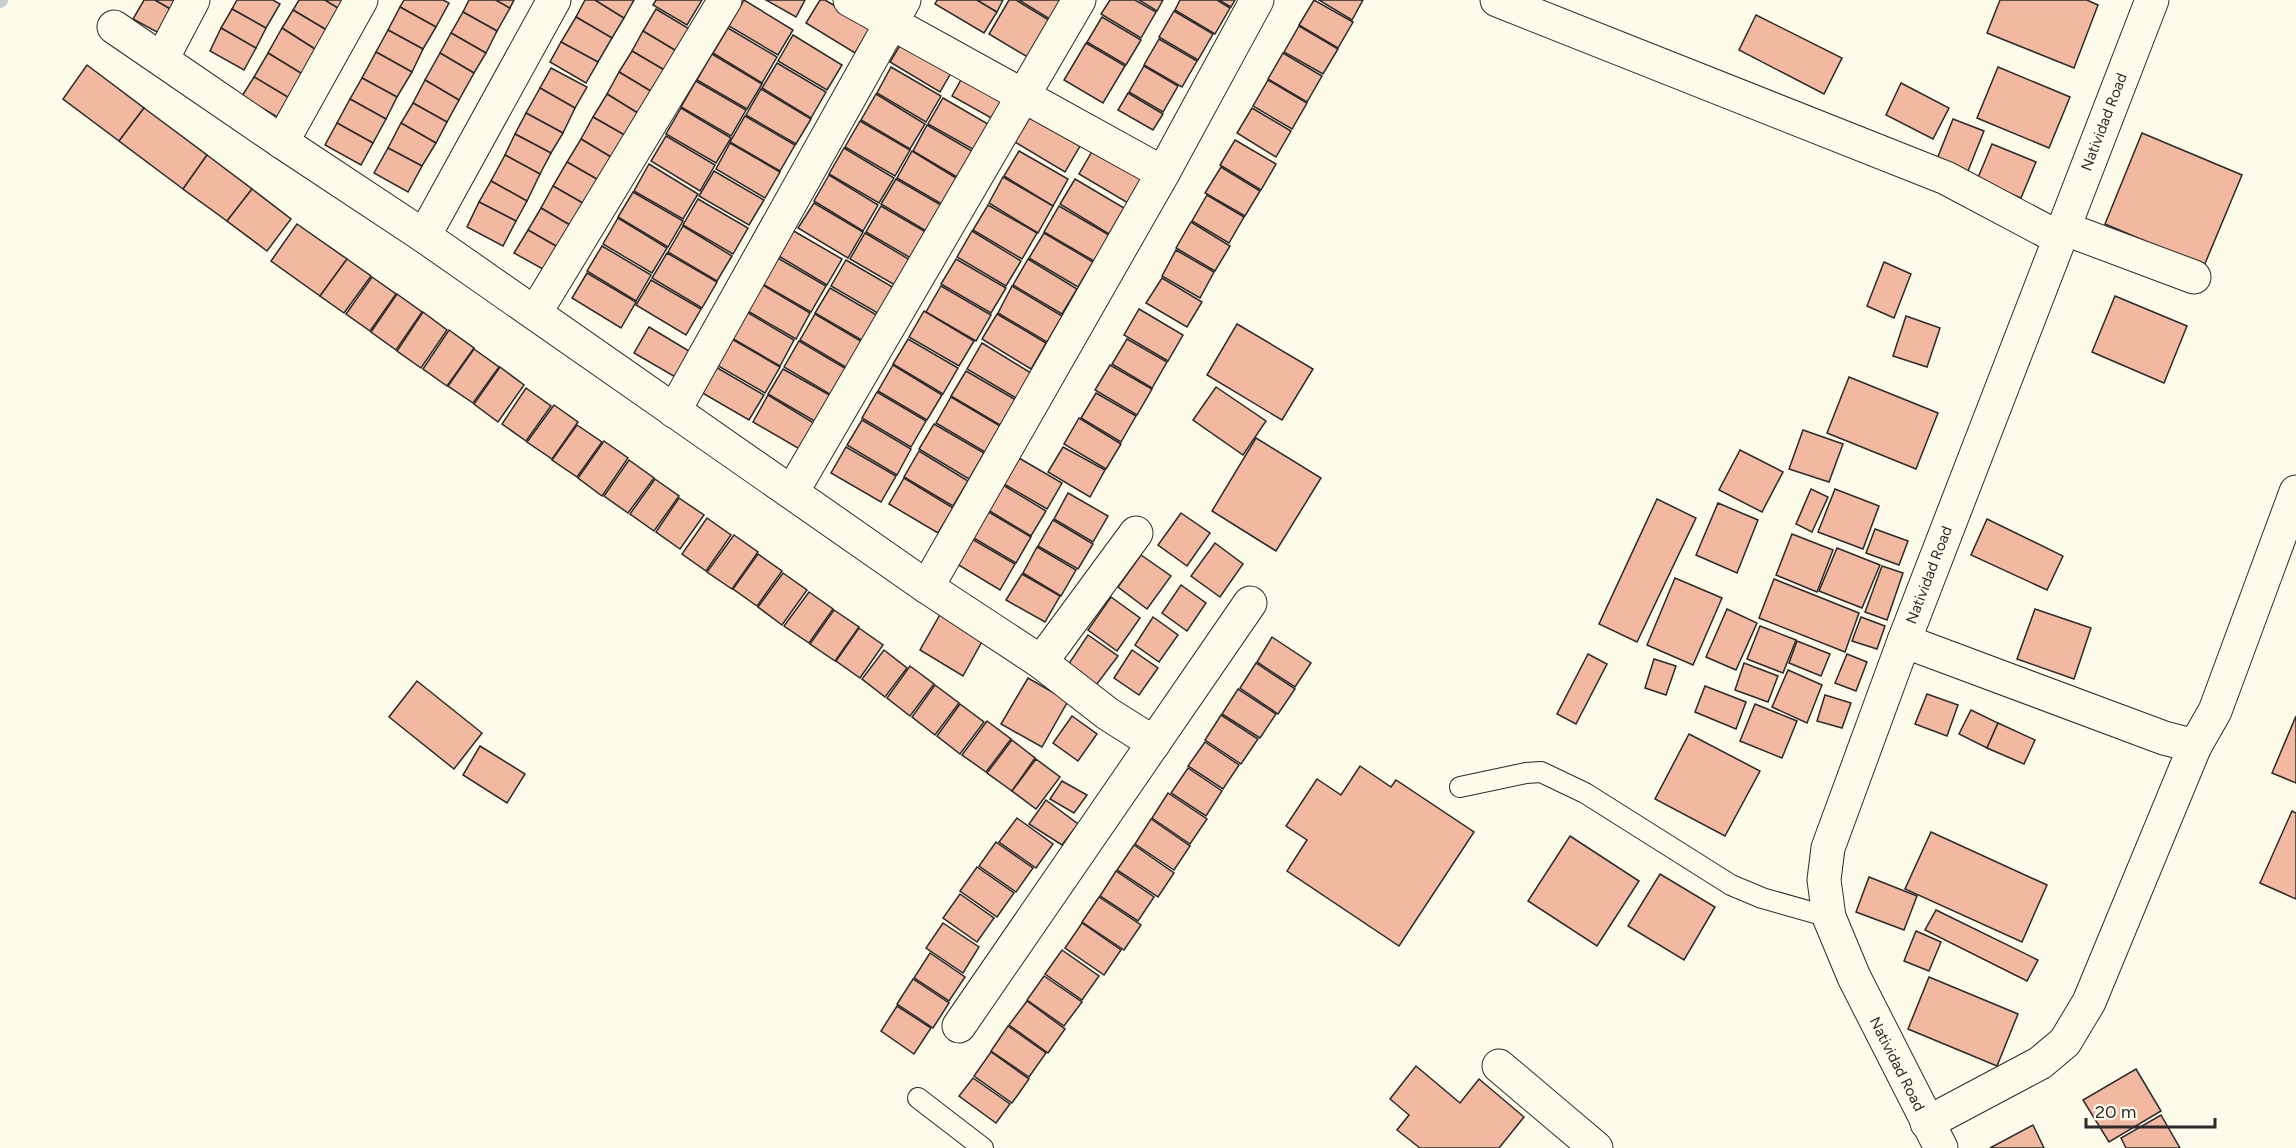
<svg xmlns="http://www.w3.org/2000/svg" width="2296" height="1148" font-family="Figtree,sans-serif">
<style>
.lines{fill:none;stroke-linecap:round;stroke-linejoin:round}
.stream{stroke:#c7d0d0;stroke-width:14}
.building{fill:#f2b8a0;stroke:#2b2b2b;stroke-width:1.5}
.service-casing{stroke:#2b2b2b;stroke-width:22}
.minor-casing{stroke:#2b2b2b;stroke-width:35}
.tertiary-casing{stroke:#2b2b2b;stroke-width:35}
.service{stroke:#fdfbea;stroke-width:20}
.minor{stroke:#fdfbea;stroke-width:33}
.tertiary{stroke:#fdfbea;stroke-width:33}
.labels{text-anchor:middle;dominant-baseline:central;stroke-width:4.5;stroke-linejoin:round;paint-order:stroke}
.street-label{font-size:15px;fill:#2b2b2b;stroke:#fdfbea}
</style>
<rect width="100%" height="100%" fill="#fdfbea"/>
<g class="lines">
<!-- stream -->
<path class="stream" d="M0,1L1,0"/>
</g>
<!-- building -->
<g class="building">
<path d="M144,0H155L181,15L168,38L133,19Z"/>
<path d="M155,0H189L181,15Z"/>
<path d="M237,0H273L280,4L266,28L232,9Z"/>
<path d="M299,0H325L343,11L330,32L293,10Z"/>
<path d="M325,0H349L343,11Z"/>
<path d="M404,0H443L449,3L436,27L400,7Z"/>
<path d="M469,0H496L510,8L497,31L463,12Z"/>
<path d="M496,0H514L510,8Z"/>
<path d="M585,0H595L624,18L612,38L576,17Z"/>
<path d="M595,0H634L624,18Z"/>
<path d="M656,0H702L687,25L653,5Z"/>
<path d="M744,0L793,30L778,55L729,26Z"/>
<path d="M766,0H805L796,17Z"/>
<path d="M820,0H825L871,27L855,53L806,23Z"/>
<path d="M937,0H977L997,12L984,33L935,4Z"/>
<path d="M977,0H1003L997,12Z"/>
<path d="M1009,0H1016L1052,22L1031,59L989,34Z"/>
<path d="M1019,0H1065L1053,21Z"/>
<path d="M1110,0H1135L1156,12L1141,38L1101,14Z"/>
<path d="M1139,0H1163L1157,11Z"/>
<path d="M1180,0H1217L1230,8L1215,34L1175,10Z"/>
<path d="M1219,0H1235L1231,7Z"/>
<path d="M1314,0L1353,22L1338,48L1299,25Z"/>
<path d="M1319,0H1363L1352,20Z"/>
<path d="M2000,0H2087L2098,5L2074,68L1987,33Z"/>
<path d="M400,7L436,27L423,49L388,30Z"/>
<path d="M232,9L266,28L256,48L221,28Z"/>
<path d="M656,9L691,30L678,52L643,31Z"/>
<path d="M293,10L330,32L318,51L282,28Z"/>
<path d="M1174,11L1213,34L1198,60L1159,37Z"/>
<path d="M463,12L497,31L486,53L451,33Z"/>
<path d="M1756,15L1842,58L1824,94L1739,50Z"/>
<path d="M576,17L612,38L598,62L561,42Z"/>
<path d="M1102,17L1141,40L1126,65L1087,42Z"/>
<path d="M1299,26L1338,49L1323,74L1284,52Z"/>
<path d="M221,28L256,48L244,70L210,51Z"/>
<path d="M282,28L318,51L304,75L268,53Z"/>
<path d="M728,28L777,57L762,83L713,53Z"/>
<path d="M388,30L423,49L412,72L376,52Z"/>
<path d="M643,31L678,52L666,71L632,51Z"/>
<path d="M451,33L486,53L474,73L440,53Z"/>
<path d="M793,35L842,65L827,90L778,61Z"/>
<path d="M905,37L955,66L940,92L890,62Z"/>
<path d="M1159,39L1197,61L1182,87L1144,65Z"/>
<path d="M561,42L598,62L586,83L550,62Z"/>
<path d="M1086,43L1125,66L1103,103L1064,80Z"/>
<path d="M632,51L666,71L654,93L619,72Z"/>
<path d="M376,52L412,72L397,97L362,78Z"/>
<path d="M268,53L304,75L291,99L254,77Z"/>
<path d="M440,53L474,73L459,100L425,80Z"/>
<path d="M1283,53L1322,76L1307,102L1268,79Z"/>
<path d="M712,54L762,84L747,109L697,80Z"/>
<path d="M777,63L826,92L811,118L762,88Z"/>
<path d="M87,65L144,108L119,141L63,99Z"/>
<path d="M1144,66L1178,86L1163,112L1129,92Z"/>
<path d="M891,67L941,96L926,122L877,93Z"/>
<path d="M1998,67L2070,97L2049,148L1977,118Z"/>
<path d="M551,68L587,87L575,108L540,88Z"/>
<path d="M967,69L1017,98L1002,124L952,96Z"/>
<path d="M619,72L654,93L641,115L607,94Z"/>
<path d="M254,77L291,99L279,118L242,96Z"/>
<path d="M362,78L397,97L386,119L350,99Z"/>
<path d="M425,80L459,100L447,122L413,103Z"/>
<path d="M1268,80L1307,103L1292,129L1253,106Z"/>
<path d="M696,81L746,110L731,136L681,107Z"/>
<path d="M1901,83L1949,108L1933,139L1886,115Z"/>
<path d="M540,88L575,108L563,133L526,113Z"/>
<path d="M761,89L811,119L796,144L746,115Z"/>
<path d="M1128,93L1163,114L1153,130L1118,110Z"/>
<path d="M607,94L641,115L628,137L593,117Z"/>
<path d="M876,94L925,124L910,149L861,120Z"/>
<path d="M943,98L993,127L978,152L928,124Z"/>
<path d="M350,99L386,119L373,143L337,123Z"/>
<path d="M413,103L447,122L436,143L401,123Z"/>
<path d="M144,108L207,155L183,189L119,141Z"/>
<path d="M681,108L731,138L716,163L666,134Z"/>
<path d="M1252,108L1291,131L1276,157L1237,133Z"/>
<path d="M526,113L563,133L551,153L515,134Z"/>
<path d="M745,116L795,145L780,171L730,142Z"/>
<path d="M593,117L628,137L616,160L581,139Z"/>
<path d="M1030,117L1080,146L1065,172L1015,142Z"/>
<path d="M1953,119L1984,131L1966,176L1935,164Z"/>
<path d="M860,121L910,150L895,176L845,147Z"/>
<path d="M337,123L373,143L361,165L325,145Z"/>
<path d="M401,123L436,143L422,166L388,148Z"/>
<path d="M927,125L977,154L962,180L913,151Z"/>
<path d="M2142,133L2242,175L2204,266L2105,224Z"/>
<path d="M515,134L551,153L540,174L505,155Z"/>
<path d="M666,136L715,165L700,191L651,161Z"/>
<path d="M581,139L616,160L602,182L567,162Z"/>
<path d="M1235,140L1276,164L1261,190L1220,165Z"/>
<path d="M730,143L780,172L765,198L716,169Z"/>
<path d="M1992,144L2036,162L2021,198L1977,180Z"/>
<path d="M388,148L422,166L408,192L374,173Z"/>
<path d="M844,148L894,178L879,203L829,174Z"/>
<path d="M1094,148L1143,178L1128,203L1079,174Z"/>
<path d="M912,151L961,181L947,207L897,178Z"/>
<path d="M1019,151L1068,179L1053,206L1004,176Z"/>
<path d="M207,155L252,189L227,221L183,189Z"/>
<path d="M505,155L540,174L527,201L491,181Z"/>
<path d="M567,162L602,182L588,206L553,186Z"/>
<path d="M649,164L698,194L683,219L634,191Z"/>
<path d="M1221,167L1260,191L1245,216L1205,193Z"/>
<path d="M714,171L764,200L749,225L699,196Z"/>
<path d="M829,175L878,205L863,231L814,201Z"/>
<path d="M1003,177L1053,206L1038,233L989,203Z"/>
<path d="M896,179L946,208L931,234L881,204Z"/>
<path d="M1075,179L1124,208L1109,234L1060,204Z"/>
<path d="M491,181L527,201L516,221L479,202Z"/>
<path d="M553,186L588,206L575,228L541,208Z"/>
<path d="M252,189L291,219L267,251L227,221Z"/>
<path d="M633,192L683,221L668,247L618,217Z"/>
<path d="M1207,195L1244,217L1229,243L1192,221Z"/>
<path d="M698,199L748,228L733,254L683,225Z"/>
<path d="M479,202L516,221L503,246L467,227Z"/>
<path d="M814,203L863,232L848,258L798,228Z"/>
<path d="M988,205L1037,233L1022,259L973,230Z"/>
<path d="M881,206L931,235L916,261L866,232Z"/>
<path d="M1059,206L1109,235L1094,261L1044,232Z"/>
<path d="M541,208L575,228L563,250L528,230Z"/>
<path d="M618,218L667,248L652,273L603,244Z"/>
<path d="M1191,222L1230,246L1215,271L1176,248Z"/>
<path d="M297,224L347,259L320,296L271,261Z"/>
<path d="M683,226L732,256L717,281L668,252Z"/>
<path d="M528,230L563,250L550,273L514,253Z"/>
<path d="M792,230L842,259L827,285L777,255Z"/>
<path d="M972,231L1021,261L1006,286L957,257Z"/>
<path d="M865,233L915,263L900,288L850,259Z"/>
<path d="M1044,233L1093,262L1078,287L1029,258Z"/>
<path d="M602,246L651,275L636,301L587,271Z"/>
<path d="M1176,250L1214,272L1200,298L1162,276Z"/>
<path d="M667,253L717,282L702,308L652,278Z"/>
<path d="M776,257L826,286L811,312L761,283Z"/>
<path d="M347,259L371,276L344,313L320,296Z"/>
<path d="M956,259L1006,288L991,313L941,284Z"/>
<path d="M1028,259L1077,289L1062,314L1013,285Z"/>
<path d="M846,260L896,289L881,315L831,286Z"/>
<path d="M1884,262L1911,274L1894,318L1867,306Z"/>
<path d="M587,273L636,302L621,328L572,298Z"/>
<path d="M372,277L396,294L370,331L346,314Z"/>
<path d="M1162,278L1202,302L1187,327L1146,303Z"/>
<path d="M651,280L701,309L686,335L636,305Z"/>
<path d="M761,284L810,313L796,339L746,310Z"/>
<path d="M941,286L991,315L976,341L926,312Z"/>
<path d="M1012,286L1062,316L1047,342L998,313Z"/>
<path d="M830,288L880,317L865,342L815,313Z"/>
<path d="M397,294L422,312L396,350L371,332Z"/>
<path d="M2115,296L2187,326L2164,383L2092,352Z"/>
<path d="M1139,309L1183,335L1168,361L1124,335Z"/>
<path d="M745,311L794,340L780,366L730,337Z"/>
<path d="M924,311L974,341L959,366L909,337Z"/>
<path d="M423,312L447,330L421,368L397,351Z"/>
<path d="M815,314L864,343L849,369L800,340Z"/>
<path d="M997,314L1046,343L1031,369L982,339Z"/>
<path d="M1906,316L1940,328L1927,367L1893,356Z"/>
<path d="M1237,324L1313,369L1282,420L1207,375Z"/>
<path d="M649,327L699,357L684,382L634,353Z"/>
<path d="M449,330L474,348L447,386L423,369Z"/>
<path d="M730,338L780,367L765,393L715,364Z"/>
<path d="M908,339L958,368L943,394L893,364Z"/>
<path d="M1127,339L1167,362L1152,388L1112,364Z"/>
<path d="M799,341L848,370L833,396L784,367Z"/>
<path d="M982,343L1031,373L1016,398L967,369Z"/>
<path d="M474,349L499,367L473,403L448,386Z"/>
<path d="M893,365L942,395L927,420L878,391Z"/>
<path d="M1110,365L1152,389L1137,415L1095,390Z"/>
<path d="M714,366L764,395L749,420L699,391Z"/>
<path d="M500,367L524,385L498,422L474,404Z"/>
<path d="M783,369L833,397L818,423L768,394Z"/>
<path d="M966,371L1016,400L1000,425L951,396Z"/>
<path d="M1849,377L1938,413L1916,469L1827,433Z"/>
<path d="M1216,387L1266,421L1243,455L1193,420Z"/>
<path d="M526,388L551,406L526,441L502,424Z"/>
<path d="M877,392L926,421L911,447L862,418Z"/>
<path d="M1096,393L1136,416L1121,442L1081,418Z"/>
<path d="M768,395L817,425L803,451L753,422Z"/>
<path d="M951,397L1000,426L985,452L936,423Z"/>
<path d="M554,405L578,422L552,459L527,442Z"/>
<path d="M1079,418L1121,444L1106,469L1064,444Z"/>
<path d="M862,420L911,449L897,475L847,445Z"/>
<path d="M934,424L984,453L969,479L919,449Z"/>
<path d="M577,425L602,442L577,477L552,460Z"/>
<path d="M1803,430L1843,444L1829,482L1789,469Z"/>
<path d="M1256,438L1321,478L1276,551L1212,511Z"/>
<path d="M604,441L628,458L602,496L578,478Z"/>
<path d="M846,447L896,476L881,502L831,473Z"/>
<path d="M1063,447L1105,470L1090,497L1048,472Z"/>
<path d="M1740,450L1783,472L1762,512L1719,490Z"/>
<path d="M919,451L968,481L953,506L904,477Z"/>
<path d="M1019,458L1062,483L1047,509L1004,484Z"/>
<path d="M629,460L654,478L628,513L604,496Z"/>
<path d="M904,478L953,508L938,533L889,504Z"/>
<path d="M655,479L679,496L654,531L630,514Z"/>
<path d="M1003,485L1046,511L1031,536L988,510Z"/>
<path d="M1811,489L1828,497L1812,532L1796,524Z"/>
<path d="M1835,489L1879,506L1863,549L1818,532Z"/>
<path d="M1068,493L1108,516L1093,542L1054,519Z"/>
<path d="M679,498L704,515L680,549L656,532Z"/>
<path d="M1657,499L1696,518L1637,642L1599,624Z"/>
<path d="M1718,503L1758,520L1737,573L1696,555Z"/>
<path d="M987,511L1031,537L1016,563L972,537Z"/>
<path d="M1181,513L1210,533L1187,566L1158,545Z"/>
<path d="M707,518L731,535L706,571L682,554Z"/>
<path d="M1987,519L2063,556L2047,590L1971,555Z"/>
<path d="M1053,520L1093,544L1078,569L1038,546Z"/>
<path d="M1875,529L1908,541L1899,565L1866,553Z"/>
<path d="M1792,534L1833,550L1817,592L1776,575Z"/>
<path d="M734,535L758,552L732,589L707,572Z"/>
<path d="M972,539L1015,564L1000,590L957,564Z"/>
<path d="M1215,543L1243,564L1220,597L1191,576Z"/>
<path d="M1037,547L1076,570L1061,596L1023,573Z"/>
<path d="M1837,548L1880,565L1862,608L1819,591Z"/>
<path d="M758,554L782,571L757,606L733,589Z"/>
<path d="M1141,555L1171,576L1147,609L1118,587Z"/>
<path d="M1882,566L1903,573L1887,620L1865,612Z"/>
<path d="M783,573L807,590L782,625L758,607Z"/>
<path d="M1022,574L1060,596L1045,622L1006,600Z"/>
<path d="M1675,578L1722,598L1693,665L1647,645Z"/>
<path d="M1774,579L1859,613L1845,652L1759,618Z"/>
<path d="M1181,585L1206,603L1187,631L1162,613Z"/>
<path d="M809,592L833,609L809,643L784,626Z"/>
<path d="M1111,597L1140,618L1117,651L1088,630Z"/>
<path d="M1727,609L1757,623L1736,670L1706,657Z"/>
<path d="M2035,609L2091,628L2074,679L2017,659Z"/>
<path d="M834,610L859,627L835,661L810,644Z"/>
<path d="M942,611L985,636L963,676L920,650Z"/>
<path d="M1153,617L1178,635L1159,662L1135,645Z"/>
<path d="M1861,617L1885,626L1877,649L1852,641Z"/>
<path d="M1760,626L1796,640L1783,673L1747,659Z"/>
<path d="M859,628L883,645L860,678L836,661Z"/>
<path d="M1088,635L1118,656L1094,688L1066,668Z"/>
<path d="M1272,637L1311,663L1295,687L1257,662Z"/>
<path d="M1797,641L1830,654L1821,676L1789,663Z"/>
<path d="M884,650L907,668L885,697L862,679Z"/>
<path d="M1132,650L1158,668L1139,695L1114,678Z"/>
<path d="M1588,654L1607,664L1576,724L1557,714Z"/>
<path d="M1847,654L1867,662L1856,691L1835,683Z"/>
<path d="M1654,659L1676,666L1666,695L1645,688Z"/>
<path d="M1256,663L1295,689L1278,714L1240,688Z"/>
<path d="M1744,663L1778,676L1768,702L1735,690Z"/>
<path d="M910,666L934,684L910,716L887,698Z"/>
<path d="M1788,670L1822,685L1807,723L1772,707Z"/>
<path d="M1028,678L1068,701L1042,747L1001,724Z"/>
<path d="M417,681L482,733L454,769L389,717Z"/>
<path d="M935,685L959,703L935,735L912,717Z"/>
<path d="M1705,686L1746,702L1736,729L1695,712Z"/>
<path d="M1238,689L1276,714L1260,738L1222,714Z"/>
<path d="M1927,694L1958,705L1947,736L1915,724Z"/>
<path d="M1825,695L1851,703L1842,728L1817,721Z"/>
<path d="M960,704L984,722L960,754L937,736Z"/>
<path d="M1755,704L1797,721L1782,758L1740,741Z"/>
<path d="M1971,710L1998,723L1987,748L1959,734Z"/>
<path d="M1221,715L1258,739L1241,764L1205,740Z"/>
<path d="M1072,716L1097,734L1078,761L1053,743Z"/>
<path d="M2296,716V783L2272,773Z"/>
<path d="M987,721L1011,739L986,772L962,755Z"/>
<path d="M1998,723L2035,740L2024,764L1987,748Z"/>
<path d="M1689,734L1760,771L1725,836L1655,799Z"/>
<path d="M1012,740L1035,758L1012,791L987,773Z"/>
<path d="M1205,742L1239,765L1223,789L1188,766Z"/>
<path d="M480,746L525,774L507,803L463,775Z"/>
<path d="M1036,759L1060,777L1036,809L1012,791Z"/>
<path d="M1360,766L1391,787L1396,780L1474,832L1399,946L1287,871L1307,840L1286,826L1317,779L1341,795Z"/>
<path d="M1188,768L1222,791L1206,816L1171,793Z"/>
<path d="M1062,781L1087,795L1074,813L1050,799Z"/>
<path d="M1168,793L1207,819L1190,844L1152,818Z"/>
<path d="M1046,800L1078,824L1062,845L1029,824Z"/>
<path d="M2292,811L2296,813V899L2260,883Z"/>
<path d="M1017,818L1053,844L1036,868L999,842Z"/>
<path d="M1151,819L1190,846L1174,870L1135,844Z"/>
<path d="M1931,832L2047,885L2022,942L1905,889Z"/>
<path d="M1570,836L1639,881L1597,946L1528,901Z"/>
<path d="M996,842L1033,868L1016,892L979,866Z"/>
<path d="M1134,845L1174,873L1158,897L1117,870Z"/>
<path d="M977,867L1014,893L997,917L960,891Z"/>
<path d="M1116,871L1154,897L1138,921L1100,896Z"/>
<path d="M1660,874L1715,907L1684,960L1628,926Z"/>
<path d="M1869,877L1917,896L1904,930L1856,912Z"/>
<path d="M960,894L994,918L977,942L943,918Z"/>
<path d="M1099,897L1141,925L1124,950L1082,922Z"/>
<path d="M1936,910L2038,960L2027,981L1925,930Z"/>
<path d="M943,923L979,947L963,973L926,948Z"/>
<path d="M1082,923L1121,950L1104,975L1065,948Z"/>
<path d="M1916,931L1941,942L1929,971L1904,961Z"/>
<path d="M1062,950L1099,976L1082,1000L1045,974Z"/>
<path d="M930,953L965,977L949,1001L914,978Z"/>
<path d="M1044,976L1082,1002L1064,1026L1027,1000Z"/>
<path d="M1929,977L2018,1014L1997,1066L1908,1029Z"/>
<path d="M913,979L949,1003L933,1028L897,1004Z"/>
<path d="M1027,1001L1065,1029L1048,1053L1009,1025Z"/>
<path d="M897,1006L931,1028L914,1054L881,1031Z"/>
<path d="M1008,1026L1046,1053L1029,1077L991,1051Z"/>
<path d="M991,1052L1029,1079L1012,1103L974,1076Z"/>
<path d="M1416,1066L1460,1103L1479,1079L1524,1117L1499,1148H1420L1397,1130L1409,1115L1390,1099Z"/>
<path d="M2136,1069L2161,1111L2109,1142L2083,1100Z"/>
<path d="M973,1078L1010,1104L996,1123L959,1096Z"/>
<path d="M2161,1115L2180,1148H2126L2121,1138Z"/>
<path d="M2033,1125L2044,1148H1990Z"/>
</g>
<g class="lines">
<!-- service casing -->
<g class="service-casing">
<g id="service">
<path d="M1460,787L1526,773L1541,772L1585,793L1731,885L1762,898L1829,917"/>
<path d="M918,1098L983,1148"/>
</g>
</g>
<!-- minor casing -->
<g class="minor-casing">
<g id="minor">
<path d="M850,0L1163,173"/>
<path d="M1497,0L1946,178L2059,238"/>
<path d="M114,27L282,142L424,236L927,587L1041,662L1108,714L1154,743"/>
<path d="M162,59L193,0"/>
<path d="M282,142L361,0"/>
<path d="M2063,228L2194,277"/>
<path d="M424,236L554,0"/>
<path d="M535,313L725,0"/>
<path d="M674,411L904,0"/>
<path d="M792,492L1079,0"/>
<path d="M927,587L1163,173L1257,0"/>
<path d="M1904,641L2164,738L2195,746L2215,711L2296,492"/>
<path d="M1041,662L1136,533"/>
<path d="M959,1026L1250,603"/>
<path d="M1499,1066L1596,1148"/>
<path d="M1927,1123L2040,1063L2065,1042L2089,1002L2195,746"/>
</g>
</g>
<!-- tertiary casing -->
<g class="tertiary-casing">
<path id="tertiary" d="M1941,1148L1854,977L1829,917L1824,880L1828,848L1904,641L2152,0"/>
</g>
<!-- service -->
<use href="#service" class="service"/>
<!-- minor -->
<use href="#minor" class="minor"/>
<!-- tertiary -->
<use href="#tertiary" class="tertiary"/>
</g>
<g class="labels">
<!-- street labels -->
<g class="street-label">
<text transform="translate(2104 122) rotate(-69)">Natividad Road</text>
<text transform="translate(1929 575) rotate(-69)">Natividad Road</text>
<text transform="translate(1897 1064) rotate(63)">Natividad Road</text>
</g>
</g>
<!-- scale -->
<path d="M2086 1118v9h129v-9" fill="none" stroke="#2b2b2b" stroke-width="3"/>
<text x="2095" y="1118" font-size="18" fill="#2b2b2b" stroke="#fdfbea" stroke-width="4.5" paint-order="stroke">20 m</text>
</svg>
